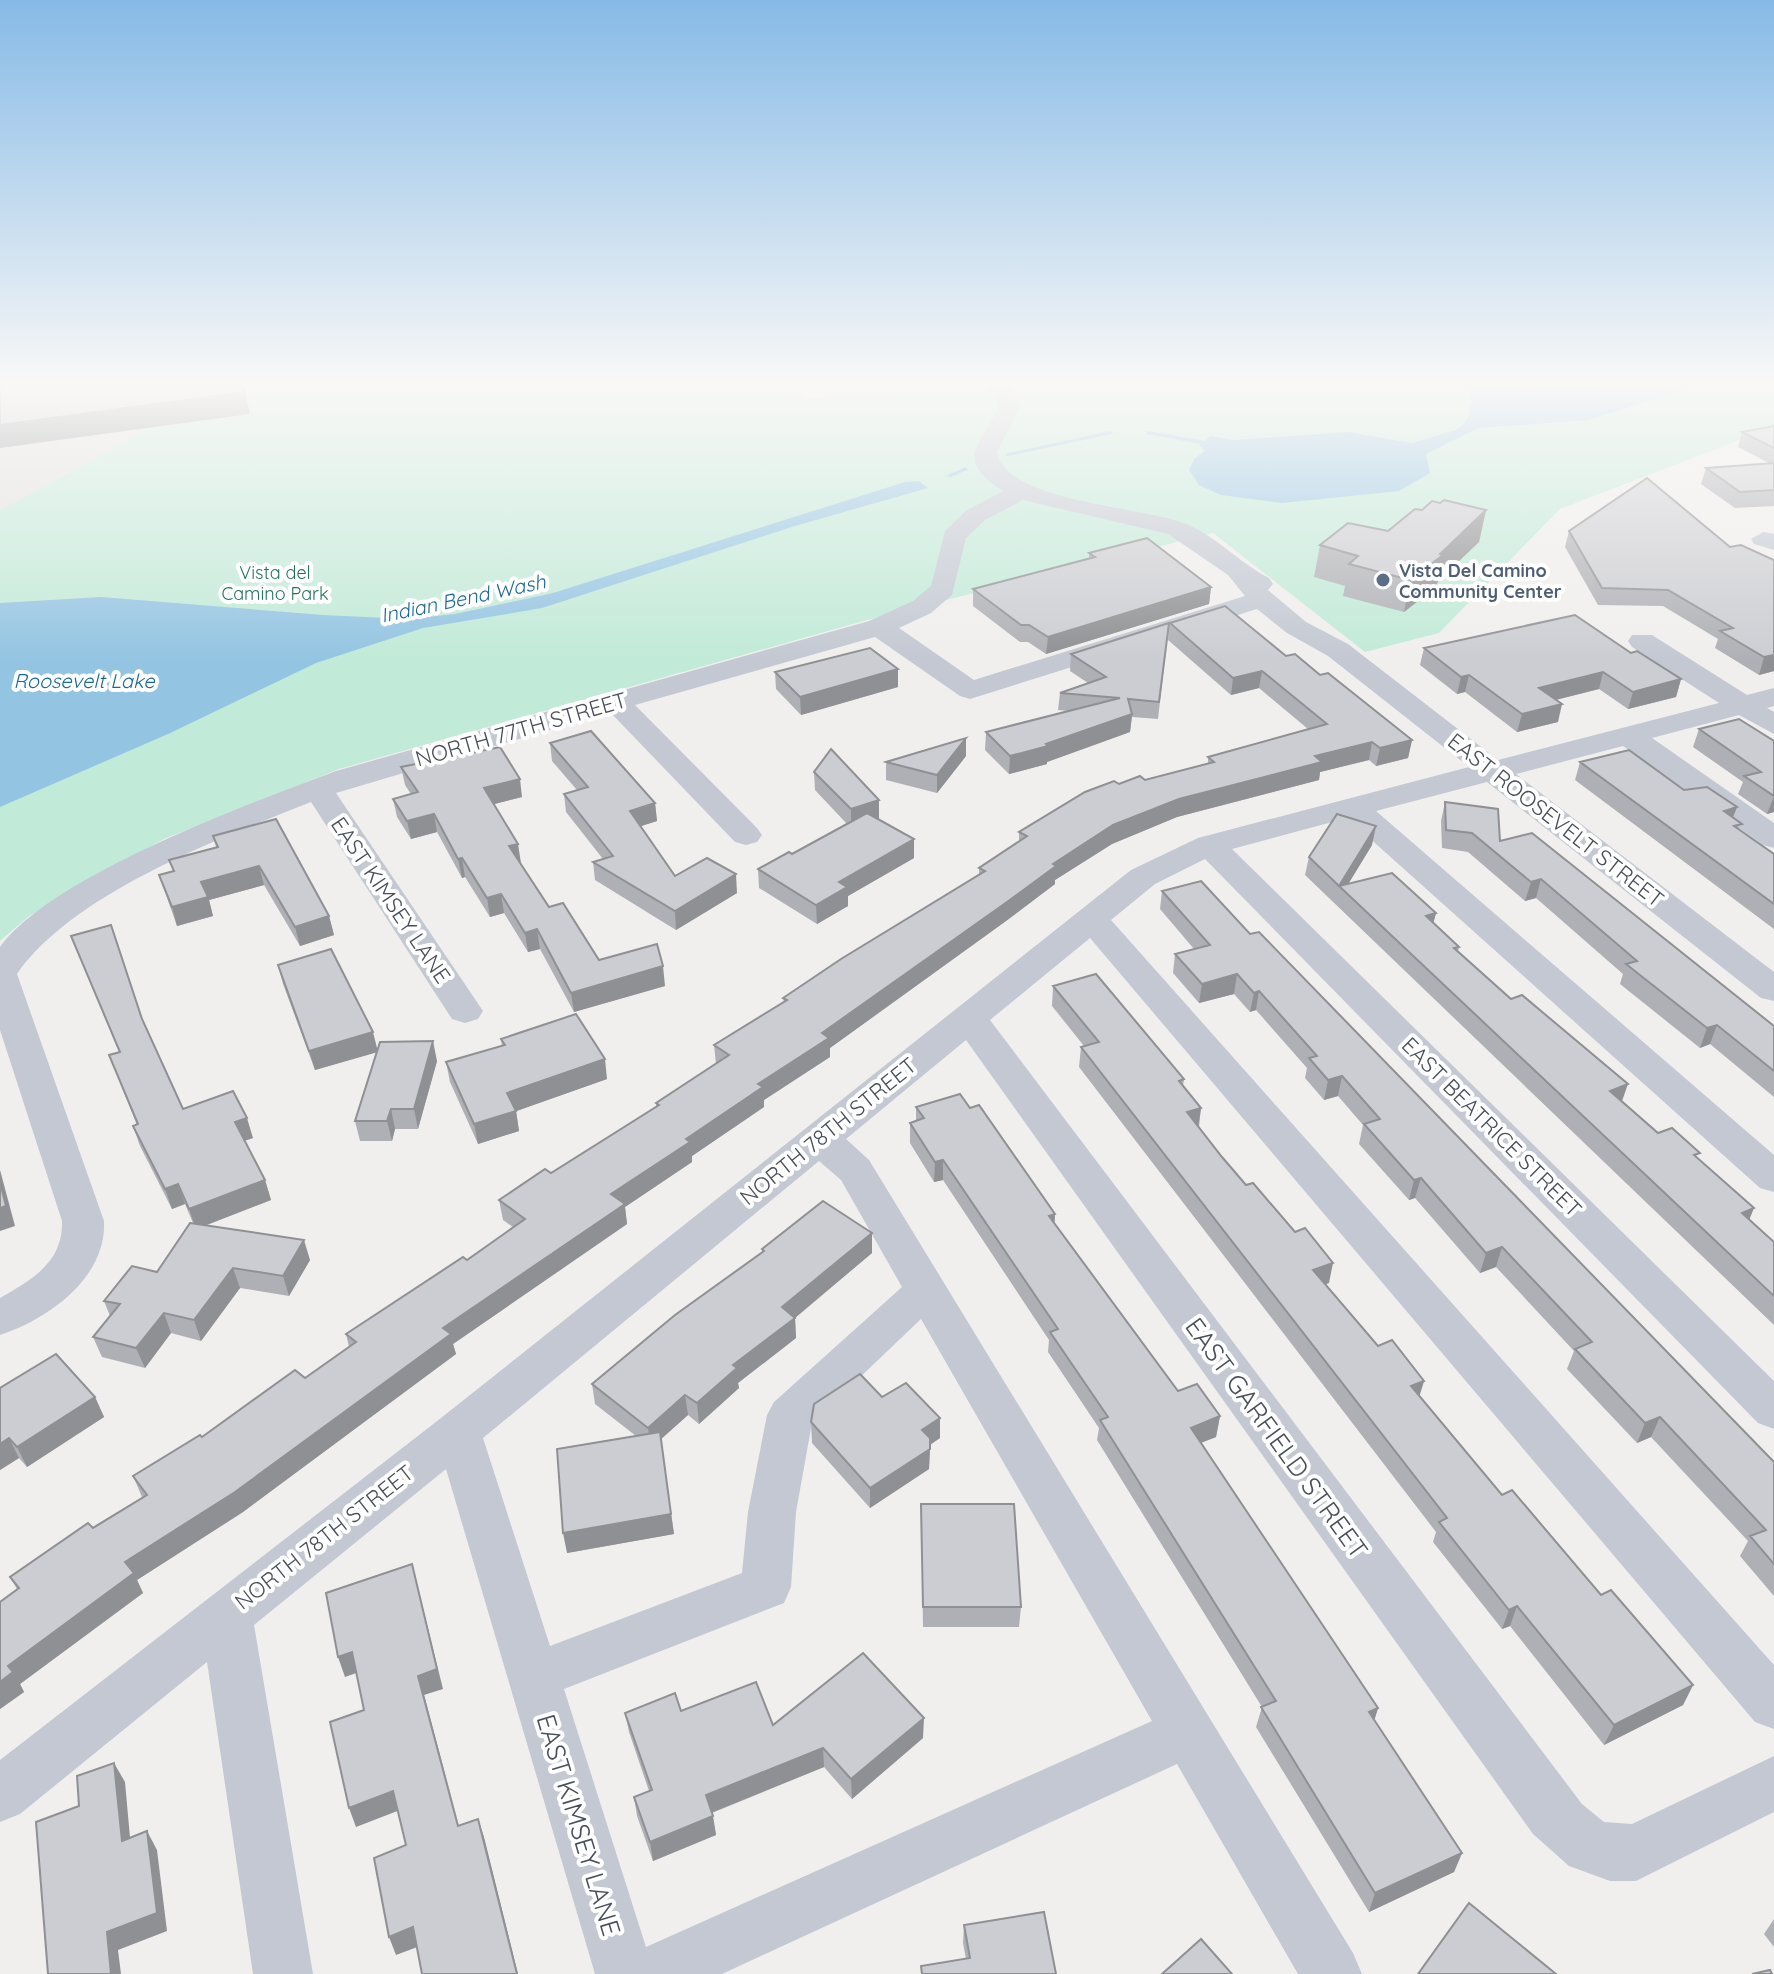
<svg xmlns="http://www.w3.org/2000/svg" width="1774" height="1974" font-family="Quicksand,sans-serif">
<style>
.education{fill:#e1e0df}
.green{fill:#c1ead8}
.water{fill:#93c4e2}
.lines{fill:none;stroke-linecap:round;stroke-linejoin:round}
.stream{fill:#93c4e2;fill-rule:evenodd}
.minor{fill:#c3c8d2;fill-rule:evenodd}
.wall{fill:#afb0b5}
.shaded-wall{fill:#8f9093}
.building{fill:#cccdd2;stroke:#8f9093;stroke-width:2}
.service-dot{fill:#5c6f8a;stroke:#fff;stroke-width:3}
.labels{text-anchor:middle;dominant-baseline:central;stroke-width:8;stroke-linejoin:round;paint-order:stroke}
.far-service-label{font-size:18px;font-weight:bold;fill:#4e5e75;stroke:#fff;text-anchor:start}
.far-park-label{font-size:18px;fill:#217358;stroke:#fff}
.far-water-label{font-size:20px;font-style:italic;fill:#1b699a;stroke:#fff}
.street-label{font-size:22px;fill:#484e5a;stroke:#fff}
.near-street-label{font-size:26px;fill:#484e5a;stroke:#fff}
</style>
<rect width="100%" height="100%" fill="#f1efee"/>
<!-- education -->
<path class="education" d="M0,385H137L149,429L0,510Z"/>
<!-- green -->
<path class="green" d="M137,385H792L806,399L913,385H1774V427L1560,509L1439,633L1365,652L1213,533L867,620L339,769L164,839L29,916L0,941V510L149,429Z"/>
<!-- water -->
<g class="water">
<path d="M1471,385L1691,387L1589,420L1478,428L1426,454L1430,473L1399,491L1282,503L1221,495L1199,485L1189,470L1194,459L1205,451L1199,445L1211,436L1234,440L1348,432L1412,443L1456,430L1464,424L1469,415Z"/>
<path d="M919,481L928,488L795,526L542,608L423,628L316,663L168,734L0,807V603L101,597L323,615L409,619L455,614L553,593L905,482Z"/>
</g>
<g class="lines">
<!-- stream -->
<g class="stream">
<path d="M1110,431L1113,433L1112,434L1008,456L1005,454Z"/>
<path d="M1148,431L1218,443L1221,445L1218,447L1146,434L1145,433Z"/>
<path d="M965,467L968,469L967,470L951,477L946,476Z"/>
</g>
<!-- minor -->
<g class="minor">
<path d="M986,385H1008L1021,405L997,452C1006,503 1144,506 1186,524C1217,537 1240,563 1269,578L1273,584L1268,590L1306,622L1348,644L1498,760L1719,703L1632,647L1628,641L1632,635H1652L1747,695L1774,688V706L1767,708L1774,712V734L1739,715L1652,738L1774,823V848L1763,845L1623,746L1516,774L1774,972V1001L1761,998L1487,782L1376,811L1774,1155V1192L1760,1188L1347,818L1232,849L1774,1381V1429L1758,1423L1205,859L1155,884L1111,920L1774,1665V1729L1755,1722L1090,938L990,1020L1582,1804L1604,1822L1632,1824L1774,1756V1812L1636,1881H1610L1569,1866L1533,1834L966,1040L846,1139L869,1160L1353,1953L1362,1974H1298L1177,1764L722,1974H595L446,1469L254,1625L313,1974H253L207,1662L20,1814L0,1822V1760L441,1418L1131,870L1198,838L1469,767L1328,656L1287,633L1257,609L970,699L960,696L875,637L635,705L757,828L762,835L757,842L746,845L735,842L610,712L336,793L483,1011L478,1019L465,1023L452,1019L311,802C221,838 73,893 17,974L104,1221C107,1277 49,1319 0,1335V1298C33,1279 63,1262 62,1221L0,1030V947C51,876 251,803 336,771L869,621L913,601L931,586L945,531L967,510L1003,491C950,457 985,443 999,405ZM1023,500L1168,534L1228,575L1245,596L974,680L899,628L931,613L952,595L966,538L985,520ZM819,1161L841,1180L902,1287L774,1402L767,1415L748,1512L742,1573L550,1646L483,1438ZM921,1319L1152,1721L646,1947L564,1689L784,1603L791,1587L796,1512L812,1423Z"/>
<path d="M1763,532L1774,534V550L1754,544L1751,539Z"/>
</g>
</g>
<!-- wall -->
<g class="wall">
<path d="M1774,426V506L1735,508L1701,484L1706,468L1769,463L1738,447L1742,432Z"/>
<path d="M1440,503L1486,510L1479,542L1438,581L1436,587L1404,612L1343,596L1345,586L1314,577L1320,545L1388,531L1422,510Z"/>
<path d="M1569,531L1730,547L1774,560V671L1759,675L1715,648L1718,639L1663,606L1598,605L1565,547Z"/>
<path d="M1089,553L1211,587L1209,604L1046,654L1028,642H1020L973,606V589L1089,559Z"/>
<path d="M1169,623L1158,719L1132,717L1130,732L1047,762V764L1009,774L985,750L986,732L1068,711L1058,710L1060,693L1088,683L1070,671L1071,654Z"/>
<path d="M1170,623L1286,656L1320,675L1412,740L1408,758L1376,766L1369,760L1320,772L1319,780L1177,817L1112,844L1055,880V884L1006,921L830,1048V1057L764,1100V1107L692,1156V1162L625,1207L627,1224L453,1344L456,1354L243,1512L137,1580L143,1593L20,1684L24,1692L0,1709L17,1589L10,1577L142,1497L133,1476L305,1378L349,1347L346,1334L467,1260L513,1227L503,1220L499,1200L551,1173L656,1107V1103L716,1064L714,1045L784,1002L783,998L979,874V868L1019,842V832L1119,784L1145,780L1208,763V757L1308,729L1259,688L1231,695L1168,640Z"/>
<path d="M1424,648L1631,653L1681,679L1676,697L1628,709L1599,689L1556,700L1558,722L1517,732L1465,692L1457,694L1420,665Z"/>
<path d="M898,669V687L801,715L776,689L775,672Z"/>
<path d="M1699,729L1774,741V812L1767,814L1738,794L1743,782L1693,747Z"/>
<path d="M550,743L655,803L657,821L641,826L675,876L737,893L676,930L595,880L593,862L603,859L566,812L564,794L577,790L552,761Z"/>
<path d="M966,756L937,793L886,780V762Z"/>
<path d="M1580,762L1737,807L1733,817L1740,830L1774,854V929L1575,780Z"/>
<path d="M401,767L522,797L494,804L520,863L549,907L599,960L665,986L574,1012L540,949L528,952L504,913L490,917L465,877L462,878L437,832L411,839L397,817L393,799L411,794L405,785Z"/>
<path d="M814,772L879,800L878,819L914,839V858L848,896V906L817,924L759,888L758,869L792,854L847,824L815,790Z"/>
<path d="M1445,802L1774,1026V1097L1710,1044L1700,1048L1620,984L1623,974L1536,898L1525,901L1468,852L1442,848L1441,821Z"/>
<path d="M213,836L329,916L334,935L300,946L264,885L209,900L213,916L177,926L159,875L173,871L169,860L216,847Z"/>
<path d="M1372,845L1348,884L1436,913L1433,923L1459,947L1458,952L1658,1133L1698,1158L1749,1220L1774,1242V1325L1305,875L1309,857Z"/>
<path d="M1162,891L1250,934L1774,1462V1596L1740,1556L1748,1541L1651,1437L1637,1443L1567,1369L1574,1351L1496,1267L1480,1273L1415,1198L1409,1200L1359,1144L1363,1125L1338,1096L1324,1100L1305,1078L1307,1068L1256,1010L1250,1012L1234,994L1199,1003L1173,973L1175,954L1194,949L1160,909Z"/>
<path d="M71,936L142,1019L183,1109L253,1138L244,1141L265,1180L271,1200L207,1225L310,1260L289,1296L240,1288L201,1341L171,1333L145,1368L102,1357L93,1337L110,1316L104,1301L157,1272L193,1223L185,1204L172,1209L140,1146L133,1126L137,1125L109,1055L119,1052Z"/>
<path d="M278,965L377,1050L437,1061L418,1129H395L392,1141H360L355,1121L376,1052L315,1070L283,984Z"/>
<path d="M1053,986L1184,1079L1183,1086L1201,1108L1199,1127L1222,1157L1329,1283L1325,1284L1378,1346L1424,1381L1419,1396L1502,1495L1693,1685L1683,1705L1604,1745L1510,1626L1502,1629L1433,1542L1436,1532L1079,1067L1081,1047L1084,1046L1052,1006Z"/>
<path d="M501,1039L607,1079L516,1111L519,1131L478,1144L450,1082L446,1062L502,1046Z"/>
<path d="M916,1107L970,1108L1055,1214L1054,1224L1178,1391L1220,1416L1216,1437L1201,1443L1378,1708L1374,1721L1462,1853L1454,1872L1369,1912L1256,1727L1262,1707L1097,1440L1099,1428L1048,1352L1049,1340L943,1180L934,1182L910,1143V1123L916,1121Z"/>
<path d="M872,1233V1253L795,1317L796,1338L738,1383L739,1388L699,1424L688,1415L661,1439L674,1534L567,1553L636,1436L595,1404L592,1384L762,1253V1249Z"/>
<path d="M0,1388L95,1397L104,1417L27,1467L19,1458L0,1470Z"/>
<path d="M882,1397L940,1438L930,1445L929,1469L870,1508L812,1443L811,1422Z"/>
<path d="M921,1504L1021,1607L1019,1627H923Z"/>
<path d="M681,1711L773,1725L923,1738L852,1799L824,1767L712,1813L716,1835L653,1861L637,1816L634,1797L649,1791L629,1732L625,1713Z"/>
<path d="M1774,1919V1947L1764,1934Z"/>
<path d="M964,1925L1056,1974H921V1966L966,1959L963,1943Z"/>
</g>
<!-- shaded-wall -->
<g class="shaded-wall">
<path d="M245,392L250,414L0,448V425Z"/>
<path d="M1486,510L1479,542L1438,581L1436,587L1404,612L1410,580Z"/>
<path d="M1211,587L1209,604L1046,654L1048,637Z"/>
<path d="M1774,655V671L1759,675L1764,657Z"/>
<path d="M898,669V687L801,715L800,697Z"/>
<path d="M1262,671L1259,688L1231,695L1233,678Z"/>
<path d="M1603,672L1599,689L1535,705L1539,688Z"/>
<path d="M1469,675L1465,692L1457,694L1461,677Z"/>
<path d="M1681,679L1676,697L1628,709L1633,692Z"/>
<path d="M1562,704L1558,722L1517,732L1522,714Z"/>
<path d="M1132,714L1130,732L1047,762V764L1009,774L1010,756Z"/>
<path d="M966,738V756L937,793V775Z"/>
<path d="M1412,740L1408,758L1376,766L1380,748Z"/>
<path d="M1372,742L1369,760L1320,772L1319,780L1177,817L1112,844L1055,880V884L1006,921L830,1048V1057L764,1100V1107L692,1156V1162L625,1207L627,1224L453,1344L456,1354L243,1512L137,1580L143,1593L20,1684L24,1692L0,1709V1682L8,1666L125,1562L443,1328L611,1194L686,1139L822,1033L1053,864L1113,825L1179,799L1315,756Z"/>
<path d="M520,779L522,797L487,806L484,788Z"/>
<path d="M1774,796V812L1767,814Z"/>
<path d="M879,800V819L851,828V809Z"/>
<path d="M655,803L657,821L632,829L630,811Z"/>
<path d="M1737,807L1730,825L1724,811Z"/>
<path d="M434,814L437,832L411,839L407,821Z"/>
<path d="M1376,826L1372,845L1344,891L1339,886L1336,905L1339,886Z"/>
<path d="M914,839V858L848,896V906L817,924L816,905L839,882Z"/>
<path d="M518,844L521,863L512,865L509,846Z"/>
<path d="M462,858L465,877L462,878L458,859Z"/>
<path d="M259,866L264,885L209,900L213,916L177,926L172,907L201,882Z"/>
<path d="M736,874L737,893L676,930L675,911Z"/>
<path d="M1541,879L1536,898L1525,901L1531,882Z"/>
<path d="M501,894L504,913L490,917L487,898Z"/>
<path d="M1436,913L1431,932L1426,916Z"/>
<path d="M329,916L334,935L300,946L295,927Z"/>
<path d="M537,929L540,949L528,952L525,933Z"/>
<path d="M663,966L665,986L574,1012L571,993Z"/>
<path d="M1237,974L1234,994L1199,1003L1202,984Z"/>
<path d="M1259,991L1256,1010L1250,1012L1254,993Z"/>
<path d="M1717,1025L1710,1044L1700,1048L1707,1028Z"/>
<path d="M373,1032L378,1052L315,1070L309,1051Z"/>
<path d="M433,1041L437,1061L418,1129L414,1109Z"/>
<path d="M605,1059L607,1079L511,1113L507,1093Z"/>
<path d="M1342,1076L1338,1096L1324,1100L1328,1080Z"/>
<path d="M1628,1084L1621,1104L1610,1091Z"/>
<path d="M1201,1108L1198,1128L1187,1112Z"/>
<path d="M391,1109L395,1129L392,1141L387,1121Z"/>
<path d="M516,1111L519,1131L478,1144L474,1124Z"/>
<path d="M247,1118L253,1138L241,1142L235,1122Z"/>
<path d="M943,1160V1180L934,1182L935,1162Z"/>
<path d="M0,1170L15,1226L0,1231Z"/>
<path d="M1421,1178L1415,1198L1409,1200L1414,1180Z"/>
<path d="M265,1180L271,1200L196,1229L189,1209Z"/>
<path d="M178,1184L185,1204L172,1209L165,1189Z"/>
<path d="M1754,1208L1746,1228L1742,1213Z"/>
<path d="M1055,1214L1054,1234L1049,1216Z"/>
<path d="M872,1233V1253L788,1324L795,1318L796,1338L738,1383L739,1388L699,1424L697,1403L733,1365L782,1307Z"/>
<path d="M304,1240L310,1260L289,1296L283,1276Z"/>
<path d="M1502,1247L1496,1267L1480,1273L1486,1253Z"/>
<path d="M1333,1263L1329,1283L1309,1290L1313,1270Z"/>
<path d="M233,1268L240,1288L201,1341L194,1320Z"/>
<path d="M164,1313L171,1333L145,1368L136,1348Z"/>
<path d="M1424,1381L1418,1401L1411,1386Z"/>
<path d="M685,1395L688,1415L651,1448L648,1428Z"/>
<path d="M95,1397L104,1417L27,1467L17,1447Z"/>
<path d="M1220,1416L1216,1437L1187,1448L1191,1428Z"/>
<path d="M1660,1417L1651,1437L1637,1443L1645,1423Z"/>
<path d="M940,1418V1438L922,1450V1430Z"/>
<path d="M9,1438L19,1458L0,1470V1444Z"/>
<path d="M930,1449L929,1469L870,1508V1488Z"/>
<path d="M671,1514L674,1534L567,1553L563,1533Z"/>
<path d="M412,1564L443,1689L424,1695L464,1845L418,1676Z"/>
<path d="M1517,1606L1510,1626L1502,1629L1509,1610Z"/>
<path d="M352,1652L359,1672L345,1677L338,1657Z"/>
<path d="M1693,1685L1683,1705L1604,1745L1614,1725Z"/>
<path d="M1378,1708L1372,1728L1369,1712Z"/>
<path d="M924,1718L923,1738L852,1799L851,1779Z"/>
<path d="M823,1748L824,1767L708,1814L706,1795Z"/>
<path d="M114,1763L125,1782L132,1860L122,1841Z"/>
<path d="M393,1791L400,1810L356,1827L349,1808Z"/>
<path d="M713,1816L716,1835L653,1861L650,1842Z"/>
<path d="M478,1819L484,1837L518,1974H517Z"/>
<path d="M147,1831L157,1850L167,1931L118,1950L121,1974H111L107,1932Z"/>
<path d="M1462,1853L1454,1872L1369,1912L1375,1893Z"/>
<path d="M413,1927L420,1946L396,1955L389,1937Z"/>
</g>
<!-- building -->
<g class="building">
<path d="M0,385H242L245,392L0,425Z"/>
<path d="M1774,426V448L1742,432Z"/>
<path d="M1774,463V490L1740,492L1706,468Z"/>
<path d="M1647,478L1730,547L1741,545L1774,560V655L1764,657L1720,631L1733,628L1668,590L1602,588L1569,531Z"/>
<path d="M1444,500L1486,510L1440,554L1443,555L1410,580L1349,564L1358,556L1320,545L1348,523L1388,531L1415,509L1422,510L1432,501L1440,503Z"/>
<path d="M1147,538L1211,587L1048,637L1029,625H1021L973,589L1095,557L1089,553Z"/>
<path d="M1225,606L1286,656L1295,654L1320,675L1328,673L1412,740L1380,748L1372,742L1315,756L1322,762L1179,799L1113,825L1053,864L1056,866L1007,902L822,1033L829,1038L758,1084L763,1087L686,1139L690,1142L611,1194L625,1204L443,1328L451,1334L235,1492L125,1562L134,1573L8,1666L13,1672L0,1682V1602L19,1588L10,1577L88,1523L93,1528L147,1495L133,1476L200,1435L202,1437L295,1370L305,1378L356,1342L346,1334L463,1257L467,1260L525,1219L499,1200L545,1169L551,1173L659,1105L656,1103L729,1055L714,1045L787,1000L783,998L841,959L985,871L979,868L1027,836L1019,832L1085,792L1114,781L1119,784L1140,776L1145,780L1214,762L1208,757L1327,724L1262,671L1233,678L1170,623Z"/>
<path d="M1575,615L1631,653L1637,651L1681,679L1633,692L1603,672L1539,688L1562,704L1522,714L1469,675L1461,677L1424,648Z"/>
<path d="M1169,623L1159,702L1128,699L1132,714L1046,744L1048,746L1010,756L986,732L1120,698L1060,693L1106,677L1071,654Z"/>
<path d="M870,648L898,669L800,697L775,672Z"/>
<path d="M1739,719L1774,741V796L1744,776L1761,772L1699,729Z"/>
<path d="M591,731L655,803L630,811L675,876L707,858L736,874L675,911L593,862L613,856L564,794L588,787L550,743Z"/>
<path d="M966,738L937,775L886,762Z"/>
<path d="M500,747L520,779L484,788L518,844L509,846L549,907L563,903L599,960L657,944L663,966L571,993L537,929L525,933L501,894L487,898L462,858L458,859L434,814L407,821L393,799L418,792L401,767Z"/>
<path d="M831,749L879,800L851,809L814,772Z"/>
<path d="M1629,750L1684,790L1707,787L1737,807L1724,811L1742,824L1734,826L1774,854V904L1580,762Z"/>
<path d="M1445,802L1498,809L1500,841L1532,833L1774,1026V1071L1717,1025L1707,1028L1626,964L1637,961L1541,879L1531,882L1472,833L1446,830Z"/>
<path d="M867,813L914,839L839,882L847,887L816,905L758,869L789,852L792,854Z"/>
<path d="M1337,814L1376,826L1339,886L1309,857Z"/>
<path d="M276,819L329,916L295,927L259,866L201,882L208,897L172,907L159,875L174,871L169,860L218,847L213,836Z"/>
<path d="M1392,873L1436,913L1426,916L1459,947L1454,948L1511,999L1522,995L1628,1084L1610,1091L1658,1133L1672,1128L1700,1153L1694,1155L1754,1208L1742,1213L1774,1242V1296L1339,886Z"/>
<path d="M1201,881L1250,934L1259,932L1774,1462V1564L1750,1536L1766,1530L1660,1417L1645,1423L1575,1349L1592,1342L1502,1247L1486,1253L1421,1178L1414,1180L1364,1124L1380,1119L1342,1076L1328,1080L1309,1058L1317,1056L1259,991L1254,993L1237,974L1202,984L1175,954L1210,945L1162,891Z"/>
<path d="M111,925L142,1019L183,1109L233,1091L247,1118L235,1122L265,1180L189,1209L178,1184L165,1189L133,1126L138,1124L109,1055L120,1052L71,936Z"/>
<path d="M331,949L373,1032L309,1051L278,965Z"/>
<path d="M1096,974L1184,1079L1179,1081L1201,1108L1187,1112L1222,1157L1246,1185L1253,1183L1295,1232L1305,1228L1333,1263L1313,1270L1378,1346L1392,1340L1424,1381L1411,1386L1502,1495L1512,1490L1601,1595L1611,1590L1693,1685L1614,1725L1517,1606L1509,1610L1439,1522L1447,1518L1081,1047L1099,1042L1053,986Z"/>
<path d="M576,1014L605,1059L507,1093L516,1111L474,1124L446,1062L505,1045L501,1039Z"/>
<path d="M433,1041L414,1109H391L387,1121H355L380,1042Z"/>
<path d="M960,1094L970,1108L979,1105L1055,1214L1049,1216L1178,1391L1197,1384L1220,1416L1191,1428L1378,1708L1369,1712L1462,1853L1375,1893L1261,1707L1276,1701L1100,1420L1108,1417L1050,1332L1058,1329L943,1160L935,1162L910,1123L924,1118L916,1107Z"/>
<path d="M0,1183L6,1206L0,1208Z"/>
<path d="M823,1201L872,1233L782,1307L795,1318L733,1365L737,1368L697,1403L685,1395L648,1428L592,1384L675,1315L764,1251L762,1249Z"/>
<path d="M190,1223L304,1240L283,1276L233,1268L194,1320L164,1313L136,1348L93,1337L120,1304L104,1301L132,1266L157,1272Z"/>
<path d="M56,1354L95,1397L17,1447L9,1438L0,1444V1388Z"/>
<path d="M860,1374L882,1397L906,1383L940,1418L922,1430L930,1438V1449L870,1488L811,1422L814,1404Z"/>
<path d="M660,1432L671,1514L563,1533L557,1449Z"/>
<path d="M921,1504H1014L1021,1607H923Z"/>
<path d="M412,1564L437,1669L418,1676L458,1826L478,1819L517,1974H422L413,1927L389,1937L374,1858L406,1845L393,1791L349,1808L330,1722L364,1710L352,1652L338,1657L326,1593Z"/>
<path d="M863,1653L924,1718L851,1779L823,1748L706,1795L713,1816L650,1842L634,1797L652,1790L625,1713L675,1693L681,1711L756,1682L773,1725Z"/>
<path d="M114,1763L122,1841L147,1831L157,1913L107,1932L111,1974H48L36,1822L79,1806L77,1776Z"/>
<path d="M1469,1903L1556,1974H1418Z"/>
<path d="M1044,1912L1056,1974H922L921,1966L970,1958L964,1925Z"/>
<path d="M1201,1939L1232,1974H1162Z"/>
<path d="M1770,1970L1772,1974H1752Z"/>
</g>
<!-- sky -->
<linearGradient id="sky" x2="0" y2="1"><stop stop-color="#86bae6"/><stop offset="0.58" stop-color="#f9f8f7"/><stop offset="1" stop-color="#f9f8f7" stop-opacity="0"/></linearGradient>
<rect width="1774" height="661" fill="url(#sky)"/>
<!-- markers -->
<circle class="service-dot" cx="1383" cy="580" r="8"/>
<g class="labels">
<!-- far-service labels -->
<g class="far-service-label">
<text x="1399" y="570">Vista Del Camino<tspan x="1399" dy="21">Community Center</tspan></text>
</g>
<!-- far-park labels -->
<g class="far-park-label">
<text x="275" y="572">Vista del<tspan x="275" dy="21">Camino Park</tspan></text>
</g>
<!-- far-water labels -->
<g class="far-water-label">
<text transform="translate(463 598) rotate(-12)">Indian Bend Wash</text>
<text x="84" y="680">Roosevelt Lake</text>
</g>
<!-- street labels -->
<g class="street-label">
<text transform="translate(521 729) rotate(-16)">NORTH 77TH STREET</text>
<text transform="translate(1556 820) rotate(38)">EAST ROOSEVELT STREET</text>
<text transform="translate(391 900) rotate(56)">EAST KIMSEY LANE</text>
<text transform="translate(1492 1127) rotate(45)">EAST BEATRICE STREET</text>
<text transform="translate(828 1131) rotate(-39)">NORTH 78TH STREET</text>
<text transform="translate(324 1537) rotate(-38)">NORTH 78TH STREET</text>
</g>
<!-- near-street labels -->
<g class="near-street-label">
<text transform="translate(1277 1438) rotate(54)">EAST GARFIELD STREET</text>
<text transform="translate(579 1825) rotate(73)">EAST KIMSEY LANE</text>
</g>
</g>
</svg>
